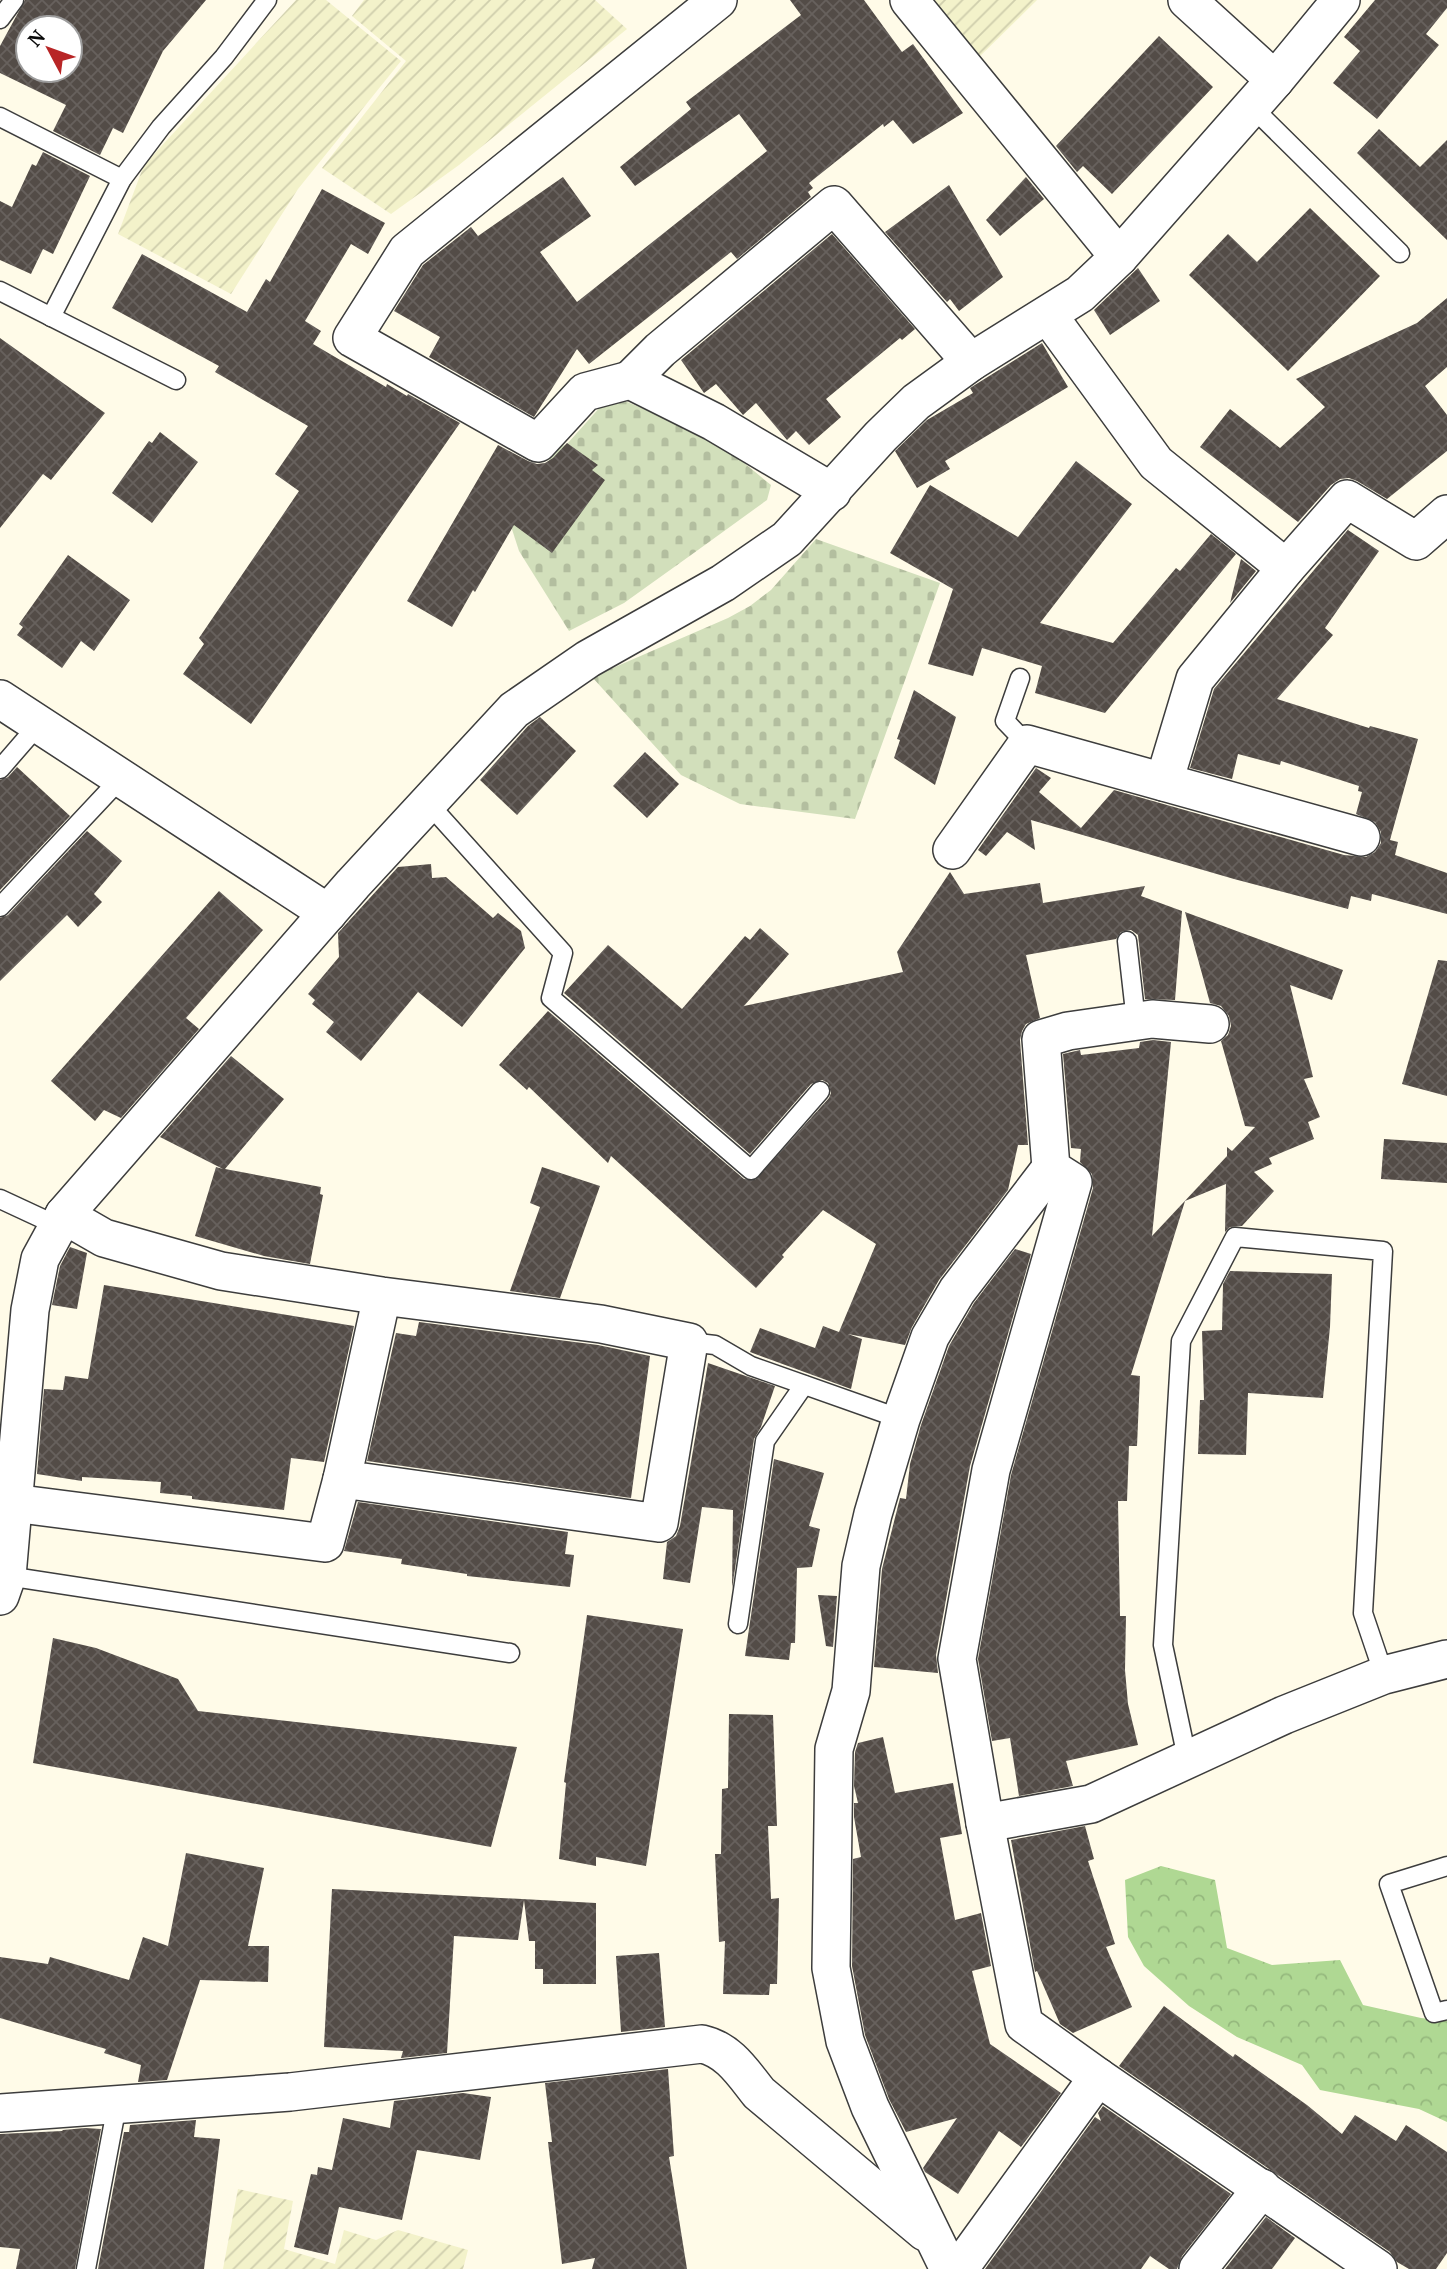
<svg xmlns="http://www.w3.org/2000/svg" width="1447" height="2269" font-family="'PT Serif',serif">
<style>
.farmland{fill:url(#farmland-furrows)}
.forest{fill:url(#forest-crowns)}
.cemetery{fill:url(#cemetery-stones)}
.building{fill:url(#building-cross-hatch);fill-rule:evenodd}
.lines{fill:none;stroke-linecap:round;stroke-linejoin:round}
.lane-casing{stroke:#3d3d3d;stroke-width:21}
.street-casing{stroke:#3d3d3d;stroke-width:40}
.lane{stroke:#fff;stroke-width:18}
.street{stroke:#fff;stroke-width:37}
</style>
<defs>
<pattern id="farmland-furrows" width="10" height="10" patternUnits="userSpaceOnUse" patternTransform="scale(1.75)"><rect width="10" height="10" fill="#f3f2ca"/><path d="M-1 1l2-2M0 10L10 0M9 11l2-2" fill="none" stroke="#cfceac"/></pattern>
<pattern id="forest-crowns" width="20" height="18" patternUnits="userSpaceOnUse" patternTransform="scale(1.75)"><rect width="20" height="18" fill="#afd893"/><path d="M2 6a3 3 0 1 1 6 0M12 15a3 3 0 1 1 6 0" fill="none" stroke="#95b87d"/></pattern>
<pattern id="cemetery-stones" width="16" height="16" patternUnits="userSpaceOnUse" patternTransform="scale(1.75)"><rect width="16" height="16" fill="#d2dfbb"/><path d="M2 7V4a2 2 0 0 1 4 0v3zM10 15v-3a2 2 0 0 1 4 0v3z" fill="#b3be9f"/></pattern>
<pattern id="building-cross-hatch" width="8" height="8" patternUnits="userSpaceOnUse" patternTransform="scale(1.75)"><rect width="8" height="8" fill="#534c47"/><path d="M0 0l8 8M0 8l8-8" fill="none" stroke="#67615d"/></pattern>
</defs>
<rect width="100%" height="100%" fill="#fffbe8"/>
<!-- farmland -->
<g class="farmland">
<path d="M296,0H326L401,61L298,189L231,294L118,234L144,165Z"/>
<path d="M364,0H595L627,29L459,165L391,214L322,168L406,61L352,16Z"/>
<path d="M917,0H1037L971,65Z"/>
<path d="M238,2189L293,2201L284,2249L335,2264L344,2230L376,2240L398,2230L468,2250L463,2269H223Z"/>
</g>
<!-- forest -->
<path class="forest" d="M1161,1866L1215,1880L1227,1948L1272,1965L1340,1960L1363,2005L1421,2018L1447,2021V2122L1419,2109L1320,2090L1302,2065L1237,2037L1189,2006L1144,1966L1128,1937L1125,1880Z"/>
<!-- cemetery -->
<g class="cemetery">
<path d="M611,395L716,440L771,485L767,500L698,550L624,603L569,631L519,551L509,520L557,448L567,444Z"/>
<path d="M816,539L940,583L855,819L740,804L681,775L592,677L728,618L750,606L771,590Z"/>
</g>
<!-- building -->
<g class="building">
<path d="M25,0H206L163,51L123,133L113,128L100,155L53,131L66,105L0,73V46ZM28,28H70V70H28Z"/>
<path d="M790,0H864L902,52L913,44L963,113L913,144L893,120L884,127L883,124L809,183L813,188L808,192L811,197L737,259L731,252L589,364L577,349L534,417L429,357L440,337L394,311L423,265L471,227L478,236L563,177L591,216L540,252L577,302L767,151L739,114L635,186L620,167L691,109L686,102L801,15Z"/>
<path d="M1375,0H1447V8L1426,34L1439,45L1377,119L1333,83L1360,51L1344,37Z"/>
<path d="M1159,36L1213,87L1112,194L1083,166L1077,172L1056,146Z"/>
<path d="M1379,129L1420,167L1447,140V240L1357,153Z"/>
<path d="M43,152L90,176L53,254L43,249L31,274L0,260V201L12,207L32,164L36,166Z"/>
<path d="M1026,177L1044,199L1000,236L986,220Z"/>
<path d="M949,185L1003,277L959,311L950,299L947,302L885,232Z"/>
<path d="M322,189L385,223L368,254L351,244L305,321L321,331L313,344L386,387L387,384L407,396L408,394L460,423L251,724L183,674L204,644L199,638L299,491L275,474L308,426L215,372L219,366L112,308L142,254L247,312L266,279L270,282Z"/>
<path d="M1310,208L1380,276L1288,371L1189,275L1228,234L1257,262Z"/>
<path d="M832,234L915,329L902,340L900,338L826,399L841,417L809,445L796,431L787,440L756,403L743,415L716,384L704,393L681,360Z"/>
<path d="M1138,268L1160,301L1110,335L1094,310Z"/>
<path d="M1447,298V367L1425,386L1447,415V451L1387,499L1357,481L1349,478L1340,479L1331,485L1298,522L1200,447L1230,409L1280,448L1325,407L1296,379L1417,323Z"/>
<path d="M0,338L105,413L51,480L43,474L0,528Z"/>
<path d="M1042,343L1068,387L945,461L950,469L917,488L895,451L927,420L973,393L970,388Z"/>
<path d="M160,432L198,462L152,523L112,493L149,441L152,443Z"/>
<path d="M567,443L598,465L592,470L605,480L552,553L514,525L475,592L473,590L452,627L407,601L498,445L528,461L537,464L545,463L553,458Z"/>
<path d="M1076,461L1132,504L1040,623L1113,643L1176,568L1180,571L1211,534L1236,554L1105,713L1035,693L1042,666L982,648L973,676L928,664L953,589L890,553L930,485L1018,537Z"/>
<path d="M1351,526L1348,530L1379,551L1325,628L1333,635L1277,699L1369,728L1370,726L1418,739L1390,840L1398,842L1395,855L1447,873V914L1372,894L1371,901L1351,896L1348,909L1234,879L1031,820L1035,850L1007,832L986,856L978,850L1036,768L1051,778L1039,792L1081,828L1114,790L1344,855L1366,857L1375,852L1381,843V832L1375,822L1356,814L1362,792L1358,791L1359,786L1281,761L1280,765L1238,754L1232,779L1190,768L1214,689Z"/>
<path d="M68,555L130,600L94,651L81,641L62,668L17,635L23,627L19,624Z"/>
<path d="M1241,559L1256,571L1230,603Z"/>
<path d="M914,690L956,717L935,785L894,758L900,740L897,739Z"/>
<path d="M540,717L576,751L517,815L480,780L528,726Z"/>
<path d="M645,752L679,784L647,818L613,786Z"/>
<path d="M17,767L70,816L0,890V780L8,777Z"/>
<path d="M87,831L122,861L94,894L102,902L78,927L67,915L0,981V918L8,915Z"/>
<path d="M431,864L432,878L446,877L493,918L498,913L521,931L525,948L462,1027L418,992L361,1061L326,1032L334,1022L312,1004L315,1000L308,994L339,957L338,933L398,867Z"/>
<path d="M950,872L964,894L1040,883L1043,903L1145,886L1141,896L1182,911L1175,1000L1145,999L1138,935L1131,930L1121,932L1116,939L1026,955L1040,1018L1026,1024L1022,1031L1020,1040L1028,1145H1018L1008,1190L939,1280L912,1327L905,1345L848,1334L862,1339L851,1389L750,1352L760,1328L815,1348L823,1326L839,1332L876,1244L823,1210L782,1255L784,1257L756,1288L611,1156L608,1163L529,1087L527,1090L499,1065L548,1011L744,1179L755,1180L829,1098L831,1093L828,1083L822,1080L811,1084L750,1154L564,993L608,945L682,1009L745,936L750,940L760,928L789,954L744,1006L903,972L897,952Z"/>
<path d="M219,891L263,930L186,1018L199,1029L121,1118L104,1110L95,1121L51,1081Z"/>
<path d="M1185,912L1343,970L1332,1000L1290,985L1313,1077L1304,1079L1320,1117L1308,1122L1314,1139L1269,1158L1272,1164L1254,1172L1274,1191L1242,1226L1230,1227L1225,1232L1226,1184L1185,1201L1131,1375L1140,1376L1137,1446H1129L1127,1501H1118L1120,1616H1126L1125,1670L1128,1704L1138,1745L1066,1761L1073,1786L1019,1796L1010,1738L992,1741L978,1659L1011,1475L1093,1188L1092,1174L1080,1162L1081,1149L1071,1148L1063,1054L1080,1050L1081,1055L1139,1048L1140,1042L1153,1040L1171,1042L1152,1236L1227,1156V1147L1232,1151L1255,1127L1245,1126L1221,1041L1228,1035L1231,1026L1229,1016L1221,1006L1210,1003Z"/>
<path d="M1438,960L1447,961V1096L1402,1084Z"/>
<path d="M231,1056L284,1099L225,1169L321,1187L320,1194L323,1195L310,1264L264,1256L195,1236L216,1167L223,1169L160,1137Z"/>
<path d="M1384,1139L1447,1143V1183L1381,1179Z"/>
<path d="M542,1167L600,1186L560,1298L510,1291L540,1207L530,1203Z"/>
<path d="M70,1247L87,1253L77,1309L52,1305L60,1266Z"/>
<path d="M1015,1249L1031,1254L970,1466L936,1655L938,1673L874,1667L882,1569L900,1498L906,1499L910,1464L921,1425L949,1346L974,1303Z"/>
<path d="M1230,1271L1332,1274L1330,1327L1323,1398L1248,1393L1246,1455L1198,1454L1200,1400H1204L1202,1331L1222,1330L1223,1284Z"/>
<path d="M104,1285L354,1326L324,1462L291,1458L284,1510L192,1499V1496L160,1493L161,1482L82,1477V1481L37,1474L44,1389L63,1390L65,1376L88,1379Z"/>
<path d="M419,1322L598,1345L650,1356L631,1498L367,1461L396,1333L416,1336Z"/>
<path d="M708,1363L775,1386L761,1427L754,1439L732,1589L733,1510L702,1507L690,1583L663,1579L667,1542L676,1536L680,1526Z"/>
<path d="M774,1459L824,1473L809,1526L820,1529L812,1567L797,1568L795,1643H791L789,1660L745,1656Z"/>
<path d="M358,1502L568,1532L565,1554L574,1555L570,1587L467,1576V1574L401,1564L402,1559L344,1551Z"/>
<path d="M818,1595L837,1596L833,1647L826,1646Z"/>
<path d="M587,1615L683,1629L646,1866L596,1857V1866L559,1859L566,1783L564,1782Z"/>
<path d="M53,1638L96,1648L178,1679L198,1711L517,1747L491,1847L33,1763Z"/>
<path d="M729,1714L773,1715L777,1826H768L771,1899L779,1898L777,1984H770L769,1995L723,1994L725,1941L719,1942L715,1854H721L722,1789L728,1788Z"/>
<path d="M883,1737L895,1793L953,1783L962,1834L940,1838L955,1920L981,1913L991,1966L972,1971L990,2044L1061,2093L1021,2147L999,2131L958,2194L925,2172L923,2168L957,2118L906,2132L889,2099L865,2035L852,1966L853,1859L861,1857L854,1817V1803H858L854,1786L855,1752L858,1743Z"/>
<path d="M1085,1826L1094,1859L1088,1861L1115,1944L1106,1947L1132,2007L1073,2033L1060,2024L1037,1971L1035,1972L1011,1840Z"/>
<path d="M186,1853L264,1868L248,1946H269L268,1982L200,1980L167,2080L138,2082L141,2065L104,2053L106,2049L0,2018V1957L48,1964L50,1957L129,1980L143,1937L168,1946Z"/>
<path d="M332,1889L596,1903V1984H543V1969H535V1941H529L524,1900L518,1940L454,1936L447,2053L401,2058L403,2051L324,2047Z"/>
<path d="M659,1953L665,2027L621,2032L616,1956Z"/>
<path d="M1164,2006L1233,2057L1235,2054L1307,2105L1342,2134L1355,2115L1396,2141L1406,2125L1447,2152V2253L1436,2269H1409L1397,2262L1390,2252L1119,2066Z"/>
<path d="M668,2069L674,2156L669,2157L687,2269H592L595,2258L562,2264L548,2142H552L545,2083Z"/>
<path d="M463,2093L491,2097L480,2160L417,2150L402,2220L339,2207L328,2255L294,2247L311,2174L317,2175L318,2167L332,2170L343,2118L390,2128L394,2101Z"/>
<path d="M1103,2106L1231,2194L1182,2256L1177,2269H1169L1150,2256L1141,2269H985L1095,2117L1101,2121L1098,2113Z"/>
<path d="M196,2120L194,2137L220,2139L204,2269H98L124,2132H129L130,2125Z"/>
<path d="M85,2128L101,2129L75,2269H16L20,2249L0,2247V2134L62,2131L63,2130Z"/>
<path d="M1266,2217L1295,2238L1272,2269H1225Z"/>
</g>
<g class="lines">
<!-- lane casing -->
<g class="lane-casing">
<g id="lane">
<path d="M0,19L14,0"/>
<path d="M1252,107L1400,253"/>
<path d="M0,117L122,179"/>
<path d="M0,291L176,380"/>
<path d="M51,317L122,179L161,127L224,57L267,0"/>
<path d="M1020,678L1005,721L1027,744"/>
<path d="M0,769L39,724"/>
<path d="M428,803L563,953L551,998L751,1170L820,1091"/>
<path d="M0,907L121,778"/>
<path d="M1127,941L1136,1021"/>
<path d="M0,1199L56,1225"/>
<path d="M689,1342L715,1345L751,1366L901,1419"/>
<path d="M7,1576L510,1653"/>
<path d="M738,1624L765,1441L804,1385"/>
<path d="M1187,1758L1163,1645L1181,1341L1235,1237L1383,1251L1363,1613L1384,1675"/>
<path d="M1447,1866L1389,1884L1434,2013L1447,2010"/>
<path d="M86,2269L117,2105"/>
</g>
</g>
<!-- street casing -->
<g class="street-casing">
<g id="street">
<path d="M718,0L407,251L352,338L538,443L585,392L630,380L714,422L832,492"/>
<path d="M909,0L1119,257"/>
<path d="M1187,0L1275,80"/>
<path d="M1048,315L1156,463L1286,568"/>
<path d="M630,380L660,350L834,205L971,362"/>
<path d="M0,699L328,913"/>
<path d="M1164,782L1195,679L1286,568L1347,499L1416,541L1447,514"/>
<path d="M952,850L1027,744L1361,837"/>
<path d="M1210,1024L1152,1019L1068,1031L1041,1039L1051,1168L1073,1182L991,1470L957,1659L985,1823L1024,2024L1098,2077L1378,2269"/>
<path d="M64,1215L104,1238L221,1271L382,1296L601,1324L689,1342L659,1523L342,1479L382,1296"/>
<path d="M13,1503L325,1543L342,1479"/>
<path d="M0,1596L7,1576L30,1310L40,1259L64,1215L353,884L514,710L588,659L723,583L787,539L881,436L916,402L971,362L1080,294L1119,257L1275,80L1341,0"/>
<path d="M985,1823L1091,1804L1284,1715L1384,1675L1447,1659"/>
<path d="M0,2113L290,2092L702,2044C729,2050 743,2073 759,2093L925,2232"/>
<path d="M949,2269L870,2107L845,2041L831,1968L834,1749L851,1691L861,1566L873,1514L901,1419L930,1337L957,1291L1051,1168"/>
<path d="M959,2269L1098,2077"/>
<path d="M1198,2269L1262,2188"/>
</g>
</g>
<!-- lane -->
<use href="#lane" class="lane"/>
<!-- street -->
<use href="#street" class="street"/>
</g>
<!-- north arrow -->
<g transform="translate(49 49) rotate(311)"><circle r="33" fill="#ffffff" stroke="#9d9d9d" stroke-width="2"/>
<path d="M0-5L12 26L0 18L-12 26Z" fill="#b82526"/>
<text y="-10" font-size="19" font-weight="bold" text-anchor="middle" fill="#0a0a0a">N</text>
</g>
</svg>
